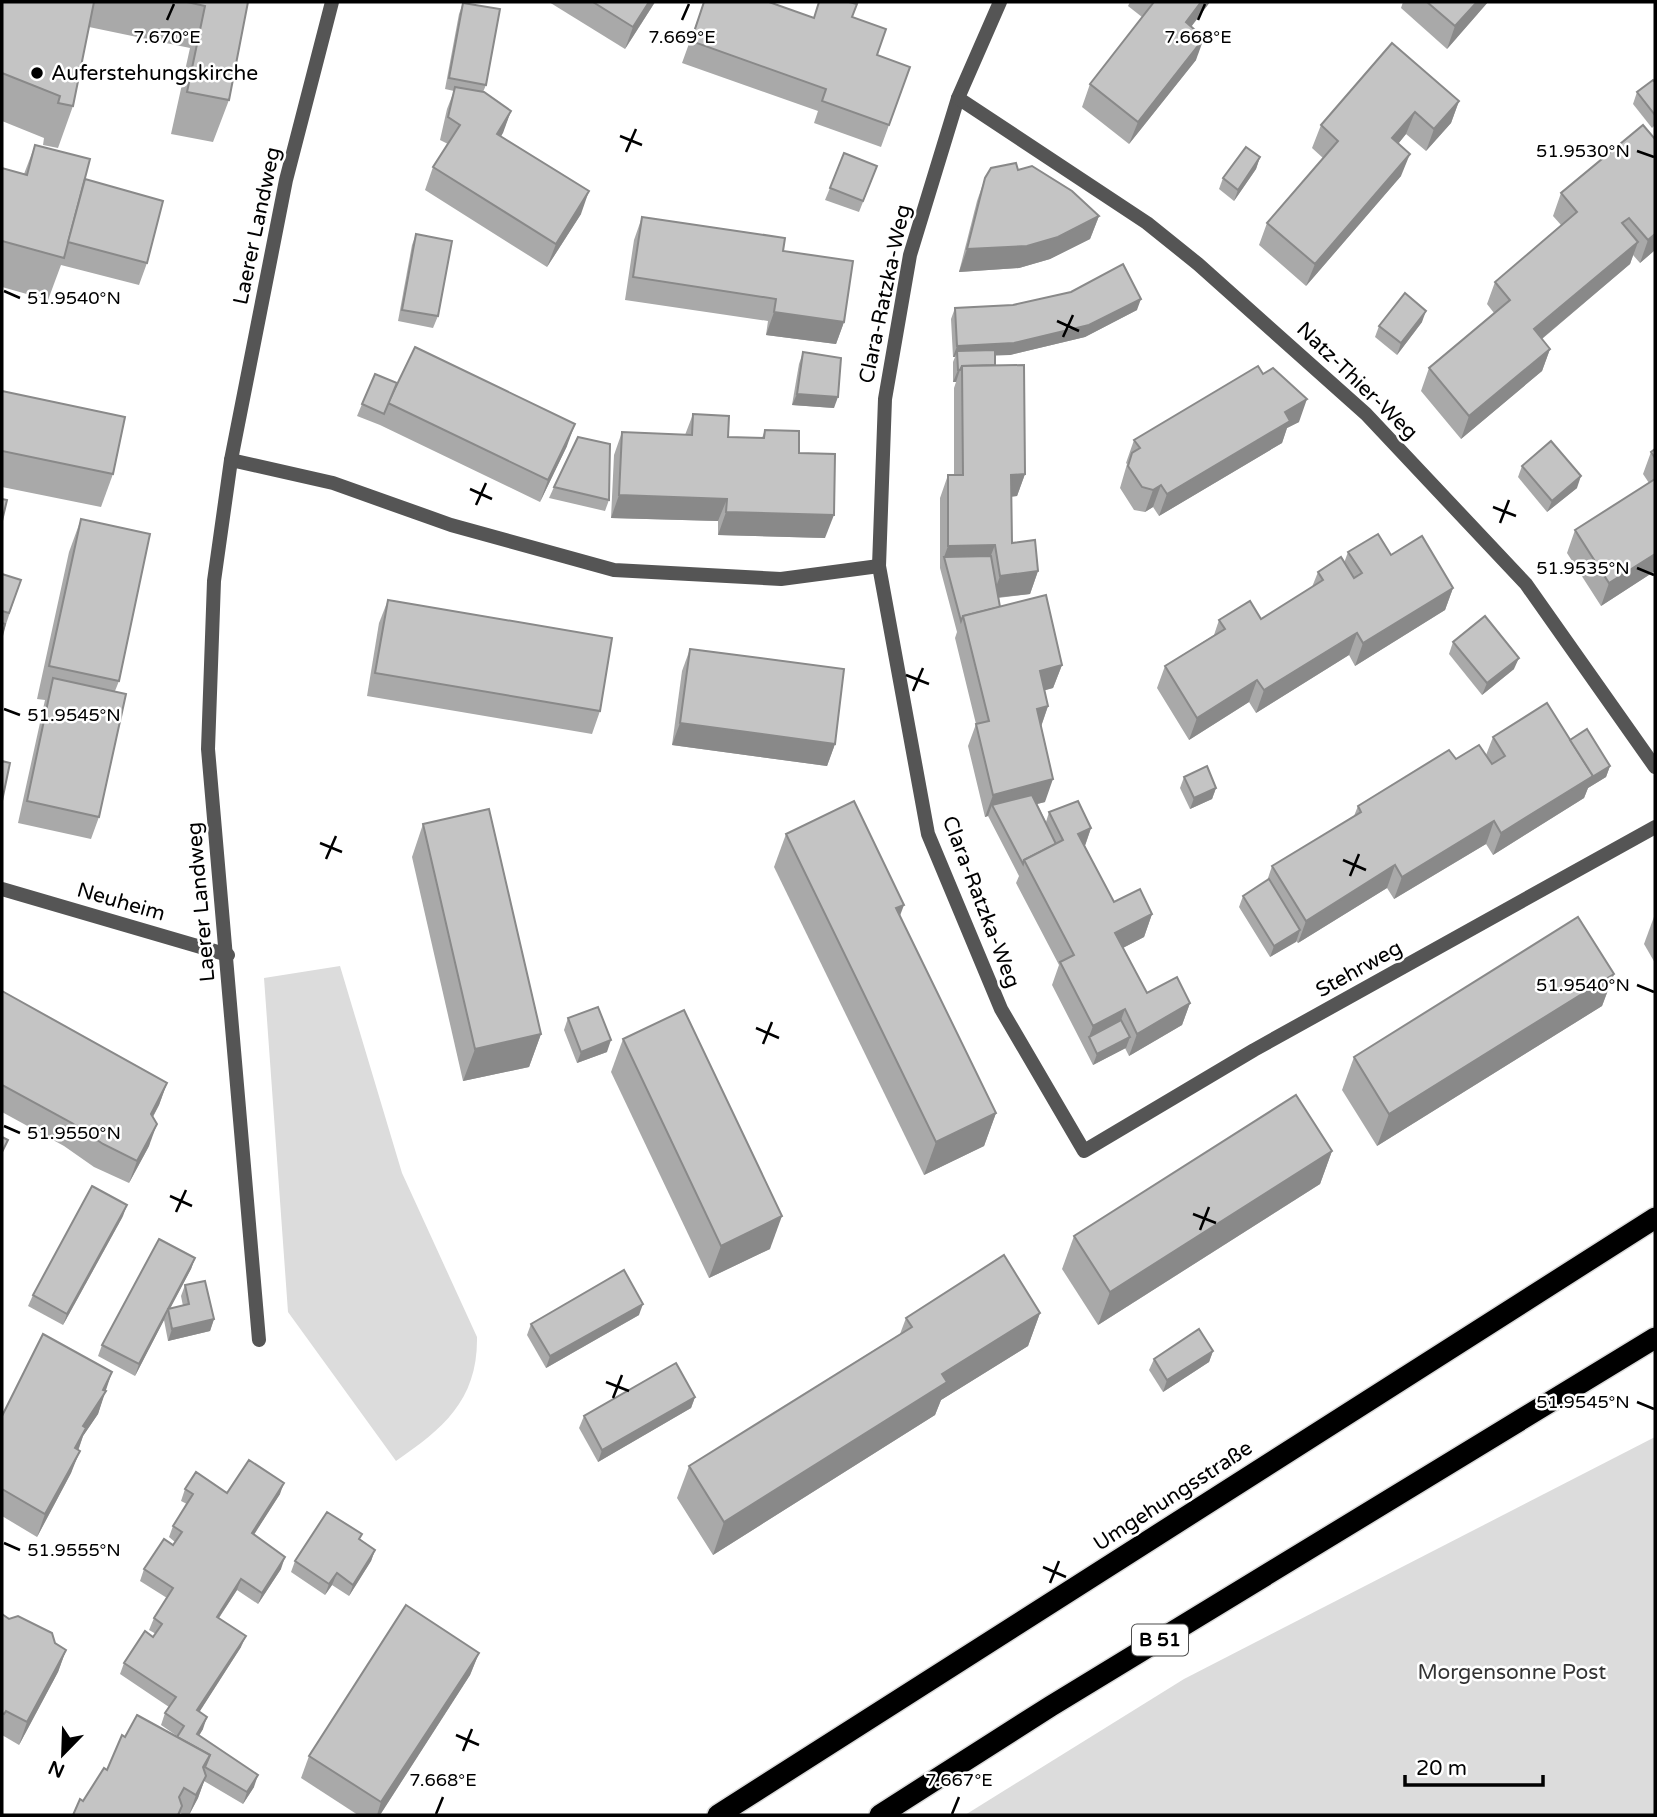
<svg xmlns="http://www.w3.org/2000/svg" width="1657" height="1817" font-family="'Varela Round',sans-serif">
<style>
.green{fill:#dcdcdc}
.lines{fill:none;stroke-linecap:round;stroke-linejoin:round}
.highway-casing{stroke:#dbdbdb;stroke-width:24}
.street{stroke:#555;stroke-width:14}
.highway{stroke:#000;stroke-width:21}
.wall{fill:#a9a9a9}
.shaded-wall{fill:#898989}
.building{fill:#c4c4c4;stroke:#898989;stroke-width:2}
.ticks{fill:none;stroke:#000;stroke-width:2.5}
.poi-dot{fill:#000;stroke:#fff;stroke-width:2.5}
.labels{text-anchor:middle;dominant-baseline:central;stroke-width:5;stroke-linejoin:round;paint-order:stroke}
.shield{fill:#fff;stroke:#4c4c4c;stroke-width:2}
.shield-label{font-size:19px;font-weight:bold;fill:#000}
.poi-label{font-size:21px;fill:#000;stroke:#fff;text-anchor:start}
.street-label{font-size:21px;fill:#000;stroke:#fff}
.park-label{font-size:21px;fill:#333;stroke:#fff}
.ticks-label{font-size:18px;text-anchor:middle;fill:#000;stroke:#fff;stroke-width:5;stroke-linejoin:round;paint-order:stroke}
</style>
<rect width="100%" height="100%" fill="#fff"/>
<!-- green -->
<g class="green">
<path d="M340,966L402,1173L477,1337C478,1400 443,1429 396,1461L288,1312L264,978Z"/>
<path d="M1655,1437V1815H965L1184,1679Z"/>
</g>
<g class="lines">
<!-- highway casing -->
<g class="highway-casing">
<g id="highway">
<path d="M718,1815L1655,1218"/>
<path d="M880,1815L1051,1706L1655,1338"/>
</g>
</g>
<!-- street -->
<g class="street">
<path d="M1000,2L958,98L910,255L885,399L879,566L928,834L1001,1009L1084,1151L1254,1050L1655,827"/>
<path d="M958,98L1147,223L1198,264L1366,414L1526,584L1655,767"/>
<path d="M231,460L333,483L451,525L614,570L781,579L879,566"/>
<path d="M2,889L228,955"/>
<path d="M259,1340L208,749L214,581L231,460L286,180L332,2"/>
</g>
<!-- highway -->
<use href="#highway" class="highway"/>
</g>
<!-- wall -->
<g class="wall">
<path d="M2,2H248L229,100L213,142L171,134L190,48L89,27L73,106L58,148L43,145L44,138L2,121Z"/>
<path d="M549,2H655L625,49Z"/>
<path d="M704,2L813,18L852,17L877,55L889,125L881,147L814,123L818,111L682,63Z"/>
<path d="M1130,2H1210L1191,27L1196,60L1129,144L1082,107L1090,84L1142,17L1128,6Z"/>
<path d="M1403,2H1488L1447,49L1401,8Z"/>
<path d="M463,3L486,85L483,92L511,111L501,136L581,214L547,267L425,190L433,167L448,144L440,140L447,109L454,91L445,89L459,14Z"/>
<path d="M1655,82V125L1652,128L1633,104L1637,92Z"/>
<path d="M1459,101L1451,123L1426,151L1406,134L1398,144L1401,176L1306,286L1259,245L1267,223L1323,158L1312,148L1321,125Z"/>
<path d="M1655,139V250L1640,263L1633,255L1630,264L1542,339L1550,349L1542,371L1461,439L1421,391L1429,368L1494,313L1487,304L1495,282L1561,225L1553,216L1561,193Z"/>
<path d="M35,145L85,179L147,263L139,285L61,265L48,300L2,287V168L24,174Z"/>
<path d="M1260,157L1256,169L1234,201L1219,189L1223,178Z"/>
<path d="M873,177L859,212L825,200L830,188Z"/>
<path d="M985,178L1099,216L1090,239L1050,259L1019,268L959,272L977,201Z"/>
<path d="M642,217L844,322L836,344L766,335L768,321L625,300L634,240Z"/>
<path d="M416,234L438,316L433,328L398,321L412,245Z"/>
<path d="M955,308L1137,310L1085,337L1010,355H995V365L1025,474L1017,496L1011,497L1012,543L1038,571L1030,594L998,598L1000,607L1062,665L1053,688L1044,690L1048,706L1041,727L1045,802L1037,804L1046,822L1049,812L1091,828L1085,846L1114,902L1152,914L1144,937L1123,948L1147,993L1190,1003L1182,1025L1129,1056L1125,1048L1093,1065L1052,985L1059,965L1016,883L1019,876L988,816L985,817L968,746L976,724L955,638L957,632L940,568V498L948,475H954V388L956,382H953V362L955,357H953L951,319Z"/>
<path d="M1422,322L1397,355L1375,337L1379,326Z"/>
<path d="M803,352L834,408L792,405L799,364Z"/>
<path d="M1263,374L1299,422L1287,428L1282,443L1159,516L1153,507L1145,512L1134,510L1120,488L1127,464L1126,463L1134,440Z"/>
<path d="M397,383L567,446L540,502L380,425L357,416L362,404Z"/>
<path d="M2,391L113,474L101,507L2,487Z"/>
<path d="M693,414L728,437L762,438L765,430L799,453L825,538L718,535V521L611,518L614,455L622,432L685,435Z"/>
<path d="M1655,449V571L1601,606L1567,553L1575,530L1649,483L1643,474L1651,452Z"/>
<path d="M1522,466L1577,488L1547,512L1518,477Z"/>
<path d="M554,487L609,500L605,511L549,498Z"/>
<path d="M81,519L119,681L115,691L99,817L91,839L18,823L45,700L37,699L69,552Z"/>
<path d="M1348,552L1391,555L1453,588L1445,610L1355,666L1349,655L1256,713L1249,702L1189,740L1157,688L1165,666L1214,635L1219,620L1261,619L1312,587L1318,572L1344,563Z"/>
<path d="M2,574L21,580L2,636Z"/>
<path d="M388,600L600,711L592,734L367,696L379,623Z"/>
<path d="M1453,642L1514,669L1482,695L1449,654Z"/>
<path d="M690,649L835,744L827,766L672,745L682,671Z"/>
<path d="M1493,737L1570,740L1610,766L1606,777L1588,788L1584,798L1493,855L1486,844L1394,899L1387,888L1298,943L1296,941L1270,957L1239,907L1243,896L1267,881L1272,866L1354,816L1358,806L1456,759L1486,755Z"/>
<path d="M1184,777L1216,788L1212,799L1190,809L1180,788Z"/>
<path d="M423,824L541,1034L529,1067L463,1081L412,857Z"/>
<path d="M786,834L900,916L996,1113L984,1146L924,1175L774,867Z"/>
<path d="M1655,914V963L1644,944Z"/>
<path d="M1614,974L1602,1006L1377,1146L1342,1090L1354,1057Z"/>
<path d="M2,991L167,1083L159,1105L153,1117L149,1146L129,1183L94,1167L64,1146L2,1112Z"/>
<path d="M568,1018L607,1052L577,1063L564,1030Z"/>
<path d="M623,1039L770,1249L709,1278L611,1072Z"/>
<path d="M1332,1151L1320,1184L1098,1325L1062,1269L1074,1236Z"/>
<path d="M123,1216L63,1325L28,1306L33,1295Z"/>
<path d="M195,1258L191,1269L170,1309L183,1306L181,1296L185,1285L214,1319L210,1331L168,1341L164,1320L135,1376L98,1356L102,1345Z"/>
<path d="M1040,1313L1028,1346L941,1400L935,1415L713,1555L677,1498L689,1466L900,1334L906,1318Z"/>
<path d="M639,1315L546,1368L527,1335L531,1324Z"/>
<path d="M1213,1351L1209,1362L1163,1392L1149,1370L1154,1359Z"/>
<path d="M105,1391L98,1414L83,1436L71,1473L37,1537L2,1516V1416Z"/>
<path d="M695,1397L691,1408L598,1462L579,1428L584,1416Z"/>
<path d="M185,1489L227,1493L280,1494L254,1534L281,1569L258,1604L237,1590L219,1618L241,1647L199,1712L203,1729L199,1736L254,1787L243,1804L204,1781L198,1798L189,1815H184L180,1813L179,1815H73L107,1770L125,1737L177,1736L161,1725L165,1713L169,1707L120,1674L124,1663L153,1637L156,1634L149,1630L154,1618L167,1598L140,1581L144,1569L173,1545L175,1542L169,1537L173,1526L187,1504L181,1501Z"/>
<path d="M360,1539L375,1550L371,1561L349,1596L332,1585L325,1595L291,1572L295,1561Z"/>
<path d="M2,1614L66,1650L58,1672L19,1745L2,1735Z"/>
<path d="M479,1653L470,1675L380,1815H358L301,1778L309,1756Z"/>
</g>
<!-- shaded-wall -->
<g class="shaded-wall">
<path d="M649,2H655L625,49L633,27Z"/>
<path d="M1201,2H1210L1177,45L1186,22Z"/>
<path d="M1477,2H1488L1447,49L1455,26Z"/>
<path d="M1204,38L1196,60L1129,144L1138,122Z"/>
<path d="M1459,101L1451,123L1426,151L1434,129Z"/>
<path d="M511,111L503,133L489,156L497,134Z"/>
<path d="M1415,112L1406,134L1384,161L1392,138Z"/>
<path d="M1410,154L1401,176L1306,286L1315,264Z"/>
<path d="M1260,157L1256,169L1234,201L1238,190Z"/>
<path d="M589,191L581,214L547,267L556,244Z"/>
<path d="M1099,216L1090,239L1050,259L1019,268L959,272L967,249Z"/>
<path d="M1655,234V250L1640,263L1648,240Z"/>
<path d="M1638,242L1630,264L1526,352L1534,329Z"/>
<path d="M1141,299L1137,310L1085,337L1010,355L958,357L957,351L955,357H953L957,346Z"/>
<path d="M1426,311L1422,322L1397,355L1401,343Z"/>
<path d="M774,312L844,322L836,344L766,335Z"/>
<path d="M1550,349L1542,371L1461,439L1469,416Z"/>
<path d="M958,370H960L956,382H953Z"/>
<path d="M797,394L838,397L834,408L792,405Z"/>
<path d="M1307,399L1299,422L1287,428L1282,443L1159,516L1167,494L1285,412Z"/>
<path d="M575,424L567,446L540,502L548,480Z"/>
<path d="M1025,474L1017,496L1003,497L1011,475Z"/>
<path d="M1581,476L1577,488L1547,512L1552,501Z"/>
<path d="M1161,485L1153,507L1145,512L1153,490Z"/>
<path d="M619,495L727,499L718,521L611,518Z"/>
<path d="M726,512L834,515L825,538L718,535Z"/>
<path d="M995,545L986,568L944,557L940,568L948,546Z"/>
<path d="M1655,554V571L1601,606L1609,583Z"/>
<path d="M1038,571L1030,594L992,598L1000,576Z"/>
<path d="M1453,588L1445,610L1355,666L1363,643Z"/>
<path d="M1357,633L1349,655L1256,713L1264,690Z"/>
<path d="M1519,658L1514,669L1482,695L1487,683Z"/>
<path d="M1062,665L1053,688L1032,694L1040,671Z"/>
<path d="M1257,680L1249,702L1189,740L1197,718Z"/>
<path d="M1048,706L1040,729L1037,709Z"/>
<path d="M680,723L835,744L827,766L672,745Z"/>
<path d="M1610,766L1606,777L1588,788L1584,798L1493,855L1501,833Z"/>
<path d="M1053,779L1045,802L997,814L992,805L988,816L985,817L993,795Z"/>
<path d="M1216,788L1212,799L1190,809L1194,798Z"/>
<path d="M1494,821L1486,844L1394,899L1402,877Z"/>
<path d="M1091,828L1083,851L1078,834Z"/>
<path d="M1395,865L1387,888L1298,943L1306,921Z"/>
<path d="M904,905L892,937L896,908Z"/>
<path d="M1152,914L1144,937L1107,956L1115,933Z"/>
<path d="M1300,930L1296,942L1270,957L1274,946Z"/>
<path d="M1614,974L1602,1006L1377,1146L1389,1114Z"/>
<path d="M1190,1003L1182,1025L1129,1056L1137,1034Z"/>
<path d="M1125,1009L1117,1031L1089,1037L1093,1026Z"/>
<path d="M541,1034L529,1067L463,1081L475,1049Z"/>
<path d="M1130,1037L1126,1048L1093,1065L1097,1054Z"/>
<path d="M611,1040L607,1052L577,1063L581,1052Z"/>
<path d="M167,1083L159,1105L142,1136L151,1114Z"/>
<path d="M996,1113L984,1146L924,1175L936,1142Z"/>
<path d="M157,1124L149,1146L129,1183L137,1161Z"/>
<path d="M1332,1151L1320,1184L1098,1325L1110,1292Z"/>
<path d="M127,1205L123,1216L63,1325L67,1314Z"/>
<path d="M782,1216L770,1249L709,1278L721,1246Z"/>
<path d="M195,1258L191,1269L168,1312V1309L164,1320L135,1376L139,1364Z"/>
<path d="M643,1304L639,1315L546,1368L550,1356Z"/>
<path d="M1040,1313L1028,1346L941,1400L935,1415L713,1555L724,1522L942,1374Z"/>
<path d="M214,1319L210,1331L168,1341L172,1329Z"/>
<path d="M1213,1351L1209,1362L1163,1392L1167,1380Z"/>
<path d="M112,1372L98,1414L83,1436L78,1450L67,1471L83,1426Z"/>
<path d="M695,1397L691,1408L598,1462L602,1450Z"/>
<path d="M80,1451L71,1473L37,1537L45,1514Z"/>
<path d="M284,1483L280,1494L248,1544L252,1533Z"/>
<path d="M375,1550L371,1561L349,1596L353,1585Z"/>
<path d="M285,1557L281,1569L258,1604L262,1593Z"/>
<path d="M337,1573L332,1585L325,1595L329,1584Z"/>
<path d="M241,1579L237,1590L212,1628L217,1617Z"/>
<path d="M246,1636L241,1647L193,1722L197,1710Z"/>
<path d="M66,1650L58,1672L19,1745L27,1722Z"/>
<path d="M479,1653L470,1675L380,1815H377L381,1802Z"/>
<path d="M207,1717L203,1729L192,1746L197,1734Z"/>
<path d="M258,1775L254,1787L243,1804L247,1792Z"/>
<path d="M206,1776L198,1798L189,1815L196,1795Z"/>
</g>
<!-- building -->
<g class="building">
<path d="M2,2H94L73,106L58,103L60,96L2,73Z"/>
<path d="M187,2H248L229,100L187,92L205,6Z"/>
<path d="M593,2H649L633,27Z"/>
<path d="M704,2H769L814,18L819,2H849L857,4L852,17L886,29L877,55L910,67L889,125L822,101L826,89L691,41Z"/>
<path d="M1154,2H1201L1186,22L1204,38L1138,122L1090,84Z"/>
<path d="M1427,2H1477L1455,26Z"/>
<path d="M463,3L500,9L486,85L449,78Z"/>
<path d="M1392,43L1459,101L1434,129L1415,112L1392,138L1410,154L1315,264L1267,223L1338,141L1321,125Z"/>
<path d="M1653,80L1655,82V115L1637,92Z"/>
<path d="M455,87L484,92L511,111L497,134L589,191L556,244L433,167L460,125L448,117Z"/>
<path d="M1643,125L1655,139V234L1648,240L1629,218L1622,223L1638,242L1534,329L1550,349L1469,416L1429,368L1510,300L1495,282L1577,212L1561,193Z"/>
<path d="M35,145L90,159L64,258L2,241V168L27,175Z"/>
<path d="M1246,147L1260,157L1238,190L1223,178Z"/>
<path d="M844,153L877,166L863,201L830,188Z"/>
<path d="M1016,163L1018,170L1032,166L1072,191L1099,216L1058,237L1027,246L967,249L985,178L991,168Z"/>
<path d="M85,179L163,201L147,263L68,242Z"/>
<path d="M642,217L785,238L783,251L853,261L844,322L774,312L776,299L633,277Z"/>
<path d="M416,234L452,241L438,316L402,310Z"/>
<path d="M1123,264L1141,299L1089,325L1014,343L957,346L955,308L1013,305L1071,292Z"/>
<path d="M1405,293L1426,311L1401,343L1379,326Z"/>
<path d="M415,347L575,424L548,480L388,403Z"/>
<path d="M995,350V365L962,366L960,370H958L957,351Z"/>
<path d="M803,352L841,358L838,397L797,394Z"/>
<path d="M1024,365L1025,474L1011,475L1012,543L1035,540L1038,571L1000,576L995,545L948,546V475H963L962,366Z"/>
<path d="M1258,366L1263,374L1273,368L1307,399L1285,412L1290,421L1167,494L1161,485L1153,490L1142,487L1128,466L1132,453L1140,448L1134,440Z"/>
<path d="M375,374L397,383L384,414L362,404Z"/>
<path d="M2,391L125,417L113,474L2,451Z"/>
<path d="M693,414L729,416L728,437L764,438L765,430L799,431V453L835,454L834,515L726,512L727,499L619,495L622,432L692,435Z"/>
<path d="M578,437L610,444L609,500L554,487Z"/>
<path d="M1551,441L1581,476L1552,501L1522,466Z"/>
<path d="M1655,449V458L1651,452Z"/>
<path d="M1655,479V554L1609,583L1575,530Z"/>
<path d="M2,499L7,500L2,521Z"/>
<path d="M81,519L150,534L119,681L49,666Z"/>
<path d="M1378,534L1391,555L1422,536L1453,588L1363,643L1357,633L1264,690L1257,680L1197,718L1165,666L1225,629L1219,620L1250,601L1261,619L1323,580L1318,572L1341,557L1354,578L1362,573L1348,552Z"/>
<path d="M991,556L1000,607L963,616L961,621L944,557Z"/>
<path d="M2,574L21,580L9,613L2,611Z"/>
<path d="M1046,595L1062,665L1040,671L1048,706L1037,709L1053,779L993,795L976,724L989,721L963,616Z"/>
<path d="M388,600L612,638L600,711L375,673Z"/>
<path d="M1485,616L1519,658L1487,683L1453,642Z"/>
<path d="M2,623L5,624L2,636Z"/>
<path d="M690,649L844,669L835,744L680,723Z"/>
<path d="M53,678L126,694L99,817L27,801Z"/>
<path d="M1547,703L1593,776L1501,833L1494,821L1402,877L1395,865L1306,921L1272,866L1361,812L1358,806L1449,750L1456,759L1479,745L1492,764L1505,756L1493,737Z"/>
<path d="M1587,729L1610,766L1592,777L1593,776L1570,740Z"/>
<path d="M2,761L10,763L2,801Z"/>
<path d="M1207,766L1216,788L1194,798L1184,777Z"/>
<path d="M1032,795L1056,844L1024,860L1023,864L992,805Z"/>
<path d="M854,801L904,905L896,908L996,1113L936,1142L786,834Z"/>
<path d="M1078,801L1091,828L1078,834L1114,902L1140,889L1152,914L1115,933L1147,993L1177,977L1190,1003L1137,1034L1125,1009L1093,1026L1060,962L1074,955L1024,860L1063,840L1049,812Z"/>
<path d="M489,809L541,1034L475,1049L423,824Z"/>
<path d="M1269,879L1300,930L1274,946L1243,896Z"/>
<path d="M1578,917L1614,974L1389,1114L1354,1057Z"/>
<path d="M2,991L167,1083L151,1114L157,1124L137,1161L103,1144L72,1123L2,1085Z"/>
<path d="M598,1007L611,1040L581,1052L568,1018Z"/>
<path d="M684,1010L782,1216L721,1246L623,1039Z"/>
<path d="M1121,1020L1130,1037L1097,1054L1089,1037Z"/>
<path d="M1296,1095L1332,1151L1110,1292L1074,1236Z"/>
<path d="M2,1137L8,1140L2,1152Z"/>
<path d="M92,1186L127,1205L67,1314L33,1295Z"/>
<path d="M159,1239L195,1258L139,1364L102,1345Z"/>
<path d="M1004,1255L1040,1313L942,1374L947,1382L724,1522L689,1466L912,1327L906,1318Z"/>
<path d="M624,1270L643,1304L550,1356L531,1324Z"/>
<path d="M205,1281L214,1319L172,1329L168,1309L189,1304L185,1285Z"/>
<path d="M1199,1329L1213,1351L1167,1380L1154,1359Z"/>
<path d="M43,1334L112,1372L103,1390L106,1391L83,1426L86,1428L75,1448L80,1451L45,1514L2,1489V1416Z"/>
<path d="M676,1363L695,1397L602,1450L584,1416Z"/>
<path d="M249,1460L284,1483L252,1533L285,1557L262,1593L241,1579L217,1617L246,1636L197,1710L207,1717L197,1734L258,1775L247,1792L205,1767L210,1755L177,1737L184,1726L165,1713L176,1697L124,1663L145,1631L153,1637L162,1624L154,1618L173,1588L144,1569L164,1539L173,1545L182,1532L173,1526L193,1494L185,1489L196,1472L227,1493Z"/>
<path d="M327,1512L362,1534L359,1539L375,1550L353,1585L337,1573L329,1584L295,1561Z"/>
<path d="M406,1605L479,1653L381,1802L309,1756Z"/>
<path d="M2,1614L9,1619L18,1616L52,1633L55,1643L66,1650L27,1722L6,1711L4,1714L2,1713Z"/>
<path d="M137,1715L210,1755L203,1767L206,1776L196,1795L184,1788L179,1797L182,1806L178,1815H73L80,1799L83,1801L104,1768L107,1770L122,1735L125,1737Z"/>
</g>
<!-- ticks -->
<path class="ticks" d="M167,20L174,4M682,20L689,4M1198,20L1205,4M620,136L642,145M1637,151L1654,157M626,152L636,129M4,291L20,298M1057,321L1079,331M1063,337L1073,315M470,489L492,499M476,505L486,483M1493,507L1516,516M1500,523L1509,500M1637,568L1654,575M906,675L929,684M913,691L923,668M4,709L20,715M320,843L342,852M326,859L336,836M1343,860L1366,870M1350,876L1359,854M1637,985L1654,992M756,1028L779,1038M763,1044L772,1022M4,1126L20,1133M170,1196L192,1206M176,1212L186,1190M1193,1214L1216,1223M1200,1230L1209,1207M606,1382L629,1391M613,1398L622,1375M1637,1402L1654,1409M4,1543L20,1550M1043,1567L1066,1577M1050,1583L1059,1561M456,1735L479,1745M463,1751L472,1729M436,1814L443,1797M952,1814L959,1797"/>
<!-- markers -->
<circle class="poi-dot" cx="37" cy="73" r="7"/>
<g class="labels">
<!-- shield labels -->
<rect class="shield" x="1132" y="1624.5" width="56" height="31" rx="5"/>
<g class="shield-label">
<text x="1160" y="1640">B 51</text>
</g>
<!-- poi labels -->
<g class="poi-label">
<text x="51" y="73">Auferstehungskirche</text>
</g>
<!-- street labels -->
<g class="street-label">
<text transform="translate(257 226) rotate(-78)">Laerer Landweg</text>
<text transform="translate(885 294) rotate(-78)">Clara-Ratzka-Weg</text>
<text transform="translate(1357 381) rotate(44)">Natz-Thier-Weg</text>
<text transform="translate(121 902) rotate(16)">Neuheim</text>
<text transform="translate(201 902) rotate(-95)">Laerer Landweg</text>
<text transform="translate(981 902) rotate(69)">Clara-Ratzka-Weg</text>
<text transform="translate(1359 969) rotate(-29)">Stehrweg</text>
<text transform="translate(1173 1496) rotate(-33)">Umgehungsstraße</text>
</g>
<!-- park labels -->
<g class="park-label">
<text x="1512" y="1672">Morgensonne Post</text>
</g>
</g>
<g class="ticks-label">
<text x="682" y="43">7.669°E</text>
<text x="167" y="43">7.670°E</text>
<text x="1198" y="43">7.668°E</text>
<text x="1583" y="157">51.9530°N</text>
<text x="74" y="304">51.9540°N</text>
<text x="1583" y="574">51.9535°N</text>
<text x="74" y="721">51.9545°N</text>
<text x="1583" y="991">51.9540°N</text>
<text x="74" y="1139">51.9550°N</text>
<text x="1583" y="1408">51.9545°N</text>
<text x="74" y="1556">51.9555°N</text>
<text x="443" y="1786">7.668°E</text>
<text x="959" y="1786">7.667°E</text>
</g>
<!-- border -->
<rect width="1657" height="1817" fill="none" stroke="#000000" stroke-width="7"/>
<!-- north arrow -->
<g transform="translate(63 1754) rotate(203)" stroke="#ffffff" stroke-width="5" paint-order="stroke">
<path d="M0-5L12 26L0 18L-12 26Z" fill="#000000"/>
<text y="-10" font-size="19" font-weight="bold" text-anchor="middle" fill="#000000">N</text>
</g>
<!-- scale -->
<path d="M1405 1775v10h138v-10" fill="none" stroke="#000000" stroke-width="3.5"/>
<text x="1416" y="1775" font-size="21" fill="#000000" stroke="#ffffff" stroke-width="5" paint-order="stroke">20 m</text>
</svg>
